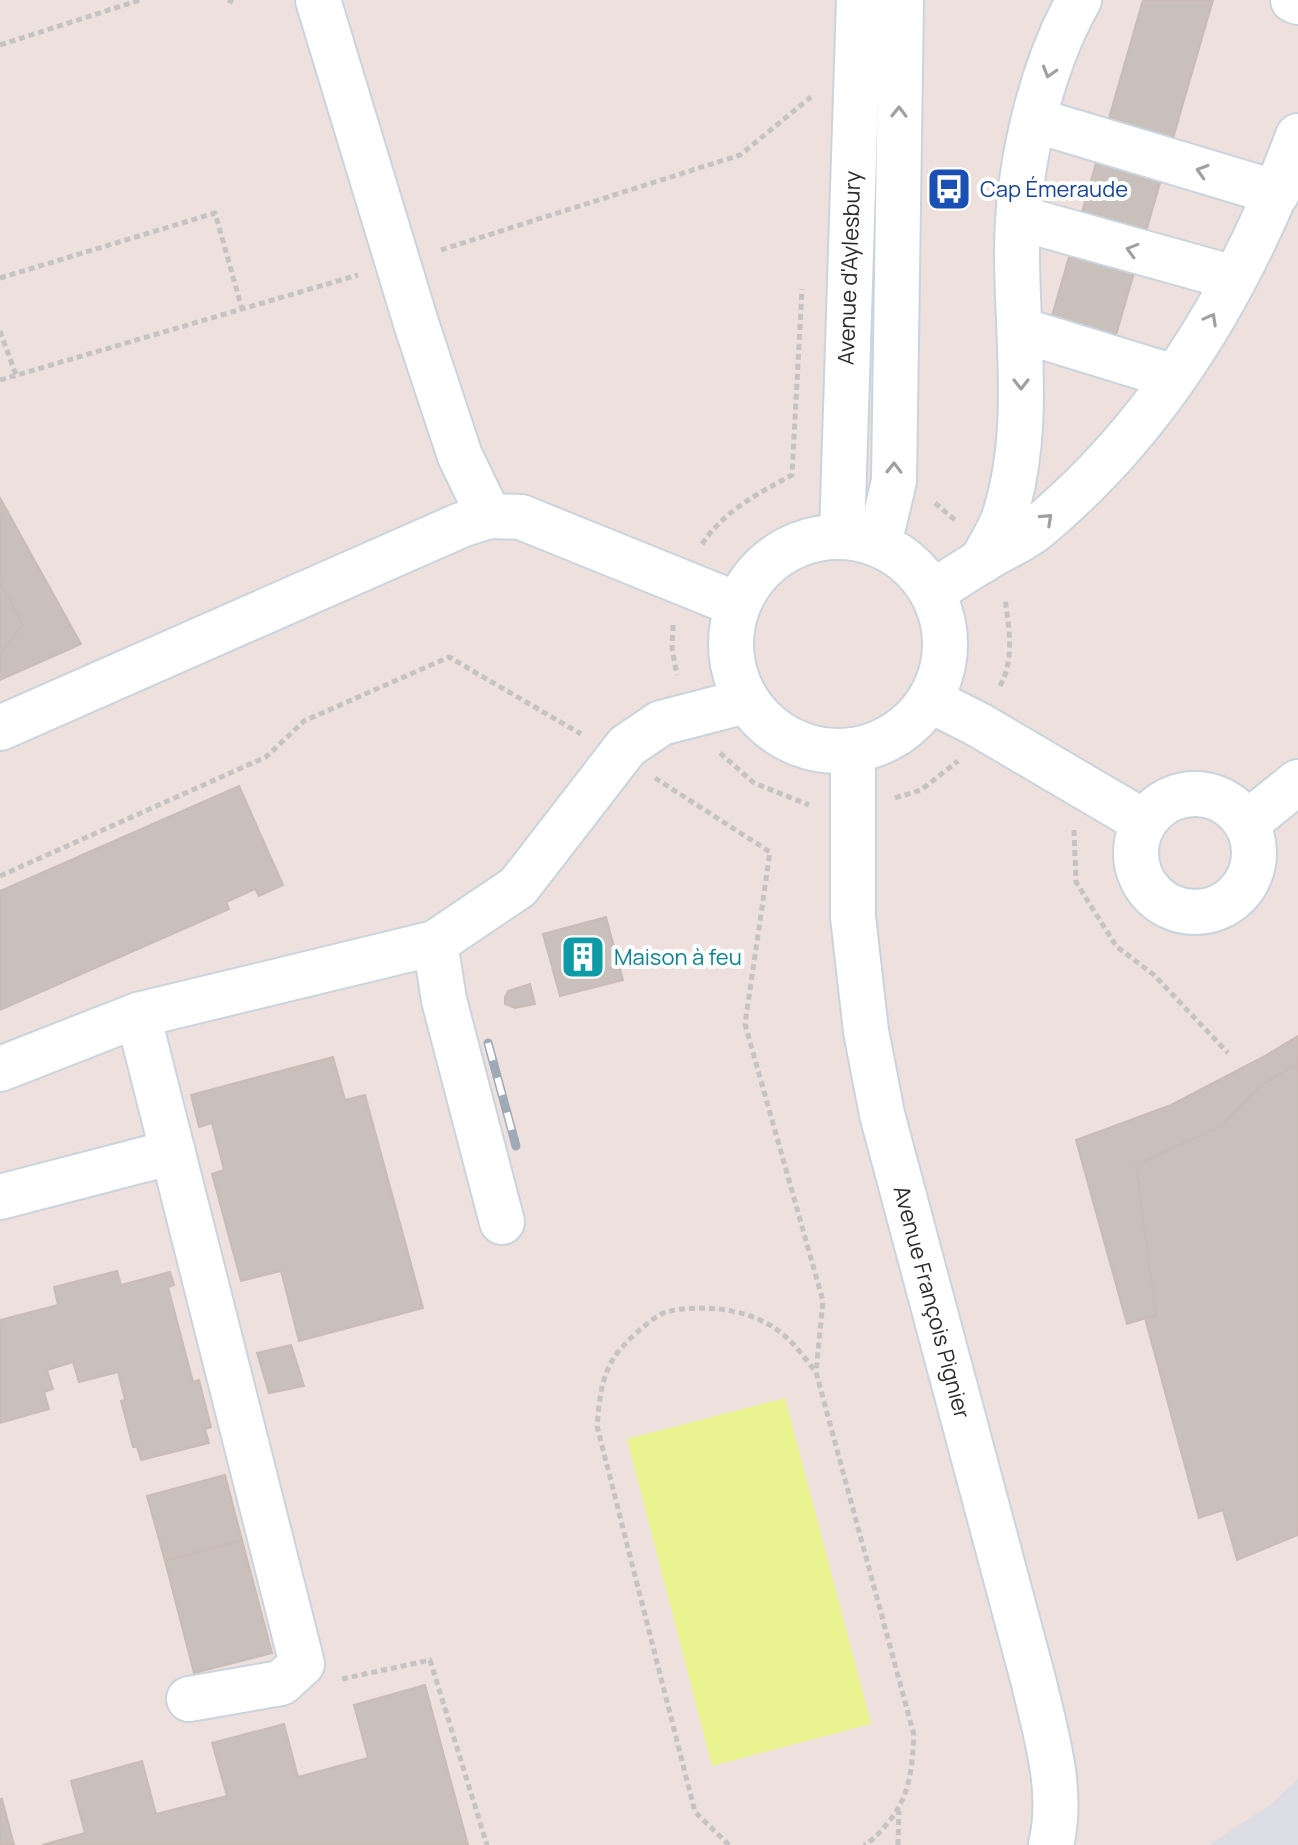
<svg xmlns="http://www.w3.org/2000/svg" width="1298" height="1845" font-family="Manrope,sans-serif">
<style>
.industrial{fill:#dddde6}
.pitch{fill:#e8f28f}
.building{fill:#c9bfbb;stroke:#cabcb5;stroke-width:2}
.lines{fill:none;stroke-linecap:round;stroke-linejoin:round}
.minor-casing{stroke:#cad4de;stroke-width:48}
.path{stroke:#c4c4c4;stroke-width:5;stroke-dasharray:6 4;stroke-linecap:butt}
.minor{stroke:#fff;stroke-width:44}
.rail-casing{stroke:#9eaab7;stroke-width:9}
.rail{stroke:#fff;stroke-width:6;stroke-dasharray:18;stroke-linecap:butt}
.oneway{stroke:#a0a0a0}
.labels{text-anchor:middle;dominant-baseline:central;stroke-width:8;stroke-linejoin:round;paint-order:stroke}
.transit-label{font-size:22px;fill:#164399;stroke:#fff;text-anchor:start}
.street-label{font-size:22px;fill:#2b2b2b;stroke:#fff}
.culture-label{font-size:22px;fill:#0d838f;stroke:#fff;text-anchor:start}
</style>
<rect width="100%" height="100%" fill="#eee0dc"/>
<!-- industrial -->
<path class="industrial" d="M1298,1779V1845H1209L1270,1805Z"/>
<!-- pitch -->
<path class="pitch" d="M785,1398L871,1724L712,1766L627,1439Z"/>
<!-- building -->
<g class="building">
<path d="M1143,0H1213L1116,335L1052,316Z"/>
<path d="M0,498L81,644L0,680V653L23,625L0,583Z"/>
<path d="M0,583L23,625L0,653Z"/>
<path d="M239,786L283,885L259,896L255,889L226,902L229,909L0,1010V891Z"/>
<path d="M606,917L623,980L560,996L543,934Z"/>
<path d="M530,984L535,1004L515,1008L505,1004V997L508,991Z"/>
<path d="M1298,1036V1063L1259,1087L1221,1126L1136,1165L1156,1315L1127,1324L1076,1140L1171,1105L1265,1056Z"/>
<path d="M333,1057L345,1100L365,1095L423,1308L299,1341L281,1271L241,1281L212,1174L224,1170L212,1123L199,1127L191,1095Z"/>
<path d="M1298,1063V1535L1237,1560L1223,1510L1199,1518L1145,1318L1156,1315L1136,1165L1221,1126L1259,1087Z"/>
<path d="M117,1271L121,1285L170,1272L174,1285L168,1287L193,1382L199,1380L211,1427L205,1429L209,1443L141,1460L137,1447H133L121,1401L125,1400L118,1372L79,1382L73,1362L47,1370L53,1389L44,1392L49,1409L0,1423V1320L58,1305L54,1287Z"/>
<path d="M291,1345L304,1386L269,1393L257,1353Z"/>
<path d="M225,1475L242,1540L165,1561L147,1496Z"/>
<path d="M242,1540L272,1653L194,1673L165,1561Z"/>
<path d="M425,1685L468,1845H42L85,1833L71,1781L142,1761L156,1814L227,1796L212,1743L284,1724L298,1777L368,1758L354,1705Z"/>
<path d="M0,1799H2L14,1845H0Z"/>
</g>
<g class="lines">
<!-- minor casing -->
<g class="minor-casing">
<g id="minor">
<path d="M318,0L416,323L460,456L489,516"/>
<path d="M1293,0L1298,2"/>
<path d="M1034,120L1277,193"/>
<path d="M1019,218L1234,278"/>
<path d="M1021,330L1174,377"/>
<path d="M842,535L859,0"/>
<circle cx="838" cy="644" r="107"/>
<path d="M879,544L894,481L901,0"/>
<path d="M982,561C989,547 999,532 1004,518C1032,431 1017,341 1017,252C1017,171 1039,71 1079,0"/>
<path d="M933,592C953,579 974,565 995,553C1009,545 1025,538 1037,528C1160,426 1243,285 1298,136"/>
<path d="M930,700L979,725L1144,822"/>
<path d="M0,728L461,525L489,516L521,517L736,604"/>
<path d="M853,751V917L866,1031L882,1114L1034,1683C1046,1735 1064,1791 1051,1845"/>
<circle cx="1195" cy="853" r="59"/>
<path d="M1247,823L1298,782"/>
<path d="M435,943L444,1000L502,1222"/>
<path d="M138,1015L302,1664L281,1683L189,1699"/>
<path d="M0,1069L138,1015L435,943L518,887L627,746L661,723L746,701"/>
<path d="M0,1197L173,1152"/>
</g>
</g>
<!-- path -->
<g class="path">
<path d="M228,0L233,2"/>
<path d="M0,45L140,0"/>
<path d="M441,250L740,155L811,97"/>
<path d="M0,278L215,213L242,309"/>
<path d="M0,331L16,375"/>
<path d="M0,380L358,275"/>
<path d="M935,503L955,520"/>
<path d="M702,544C724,511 757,494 792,475L802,289"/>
<path d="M673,625L672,649L677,675"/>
<path d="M1000,686C1015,659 1009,628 1005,598"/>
<path d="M720,753L754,783L809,805"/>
<path d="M655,778L770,852L745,1024L823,1301L816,1372L914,1735C912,1769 910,1797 887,1824C880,1832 874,1840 864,1845"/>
<path d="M895,798L921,790L958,761"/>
<path d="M1074,830L1076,882L1116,946L1154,975L1228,1053"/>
<path d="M0,876L266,757L304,721L449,657L581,734"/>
<path d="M342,1679L430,1660L487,1845"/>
<path d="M729,1845L695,1812L597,1426C599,1402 601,1377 615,1356C622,1345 654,1315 666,1312C699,1304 744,1308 773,1327C790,1337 803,1356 815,1371"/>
<path d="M898,1845L899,1811"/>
</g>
<!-- minor -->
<use href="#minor" class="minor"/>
<!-- rail casing -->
<g class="rail-casing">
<path id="rail" d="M488,1043L516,1146"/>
</g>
<!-- rail -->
<use href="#rail" class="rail"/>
</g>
<!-- one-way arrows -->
<defs><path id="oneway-chevron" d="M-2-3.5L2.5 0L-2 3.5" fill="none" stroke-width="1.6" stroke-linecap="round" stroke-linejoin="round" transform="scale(2)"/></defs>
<g class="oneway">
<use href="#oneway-chevron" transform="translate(1049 72) rotate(107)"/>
<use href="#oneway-chevron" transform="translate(899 112) rotate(-89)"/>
<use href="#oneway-chevron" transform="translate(1202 171) rotate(-163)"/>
<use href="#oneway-chevron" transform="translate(1132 250) rotate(-164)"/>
<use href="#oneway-chevron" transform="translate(1211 319) rotate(-61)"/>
<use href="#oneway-chevron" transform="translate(1021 384) rotate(90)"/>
<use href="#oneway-chevron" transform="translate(894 468) rotate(-89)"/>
<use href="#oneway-chevron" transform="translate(1047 519) rotate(-43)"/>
</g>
<!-- icons -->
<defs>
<g id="bus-square" transform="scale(2.3)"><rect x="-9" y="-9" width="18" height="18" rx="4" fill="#1a4fb4" stroke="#fff"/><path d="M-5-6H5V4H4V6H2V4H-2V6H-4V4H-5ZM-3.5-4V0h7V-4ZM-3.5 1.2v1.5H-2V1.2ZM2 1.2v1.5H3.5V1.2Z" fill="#fff"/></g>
<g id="building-square" transform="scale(2.3)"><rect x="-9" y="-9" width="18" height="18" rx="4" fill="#0f9aa8" stroke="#fff"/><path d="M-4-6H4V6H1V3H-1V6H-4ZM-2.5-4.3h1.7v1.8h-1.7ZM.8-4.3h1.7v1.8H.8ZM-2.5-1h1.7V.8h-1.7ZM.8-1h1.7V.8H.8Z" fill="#fff"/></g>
</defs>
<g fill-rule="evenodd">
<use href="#bus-square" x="949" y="189"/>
<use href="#building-square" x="583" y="957"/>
</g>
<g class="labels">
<!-- transit labels -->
<g class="transit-label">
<text x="980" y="189">Cap Émeraude</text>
</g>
<!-- street labels -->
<g class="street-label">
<text transform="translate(849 268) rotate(-88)">Avenue d'Aylesbury</text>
<text transform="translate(932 1302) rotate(75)">Avenue François Pignier</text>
</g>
<!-- culture labels -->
<g class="culture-label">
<text x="614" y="957">Maison à feu</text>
</g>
</g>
</svg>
